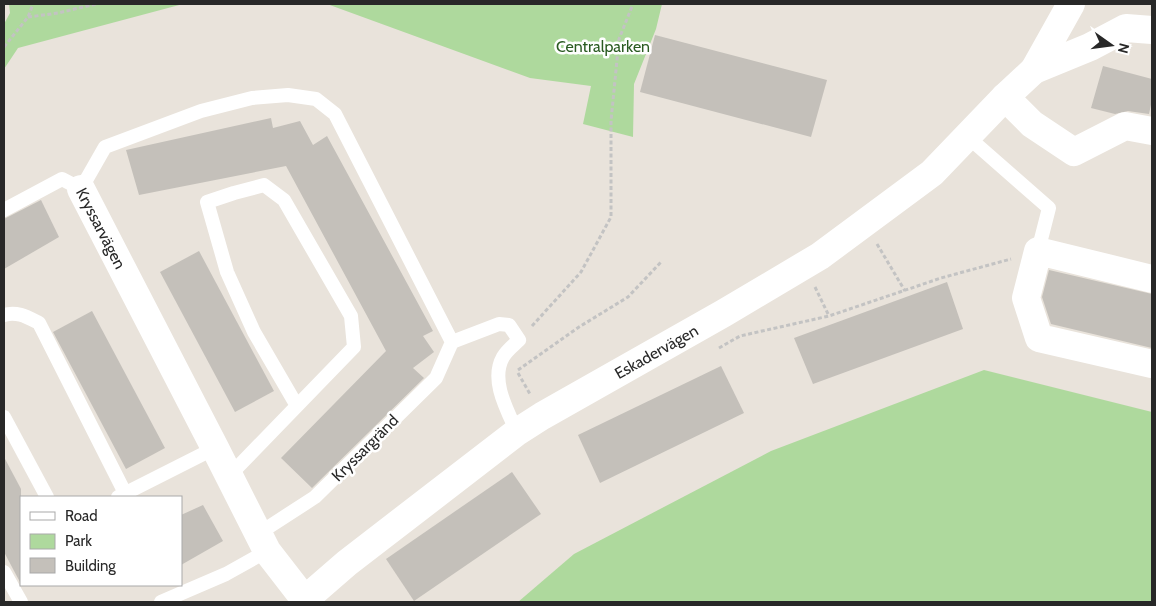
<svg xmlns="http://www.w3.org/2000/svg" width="1156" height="606" font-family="Cabin,sans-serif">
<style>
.green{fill:#aed99d}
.building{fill:#c4c0ba}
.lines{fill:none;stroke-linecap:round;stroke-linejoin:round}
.path{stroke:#c3c3c3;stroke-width:3;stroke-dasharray:4 2.5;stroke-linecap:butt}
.lane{stroke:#fff;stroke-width:14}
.street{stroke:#fff;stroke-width:28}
.labels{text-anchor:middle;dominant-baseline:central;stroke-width:5;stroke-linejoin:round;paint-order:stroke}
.park-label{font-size:16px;fill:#2a5b21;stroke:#fff}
.street-label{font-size:16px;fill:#282828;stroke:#fff}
</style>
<rect width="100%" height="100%" fill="#e9e3db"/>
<!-- green -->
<g class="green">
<path d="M9,4H183L18,48L4,69V24L10,13Z"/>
<path d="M327,4H662L656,29L634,84L633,137L583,124L591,86L530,78Z"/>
<path d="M984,370L1152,412V602H518L574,554L771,451Z"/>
</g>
<!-- building -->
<g class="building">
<path d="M655,35L827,80L811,137L640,92Z"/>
<path d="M1103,66L1152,79V100L1149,114L1128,111L1115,114L1091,108Z"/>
<path d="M271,118L273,128L300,121L313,145L327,136L433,331L423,336L434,352L413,368L424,378L312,488L281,458L386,351L286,166L139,195L126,150Z"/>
<path d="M41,200L59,237L4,269V219Z"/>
<path d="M199,251L274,391L235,412L160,272Z"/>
<path d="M1049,270L1152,294V348L1051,324L1042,297Z"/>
<path d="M947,282L963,329L813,384L794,338Z"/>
<path d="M92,311L165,448L126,469L53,332Z"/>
<path d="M721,366L744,413L600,483L578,435Z"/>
<path d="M4,457L21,489V584L4,552Z"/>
<path d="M512,472L541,514L414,601L386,559Z"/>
<path d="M203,505L223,541L181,565V515Z"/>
</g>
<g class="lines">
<!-- path -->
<g class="path">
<path d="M28,17L58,13L96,4"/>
<path d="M4,47L28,17L33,4"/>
<path d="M877,244L905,291"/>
<path d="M815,287L829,316"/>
<path d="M532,326L581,272L611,217V121L619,39L633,4"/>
<path d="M719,348L740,336L829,316L941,278L1011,259"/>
<path d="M518,370L579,327L628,297L661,262"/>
<path d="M518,373L530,394"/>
</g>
<!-- lane -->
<g class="lane">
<path d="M968,137L1049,208L1038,251"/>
<path d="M4,210L62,179L81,189L105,147L201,111L252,98L288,95L316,99L335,114L452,342L436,378L315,497L258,534"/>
<path d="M4,315C17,311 27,317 39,323L125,493"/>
<path d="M452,342L499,324L509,325L519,340C514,345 507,350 503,357C490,380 507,410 517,432"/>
<path d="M4,417L47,497"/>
<path d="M229,476L354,347L351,316L284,200L264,185L234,193L207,202L227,272L254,332L297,406"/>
<path d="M118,497L215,448"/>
<path d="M4,572L21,602"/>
<path d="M161,602L226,574L267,551"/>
</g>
<!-- street -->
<g class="street">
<path d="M1034,70L1090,47L1126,28L1152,30"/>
<path d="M1005,97L1032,124L1074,152L1125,126L1152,131"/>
<path id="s1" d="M81,189L215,448L267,551L305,600"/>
<path d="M1152,279L1038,251L1026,298L1039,338L1152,364"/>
<path id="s2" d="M302,602L347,563L517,432L542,416L724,313L820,256L932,173L1005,97L1034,70L1071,4"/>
</g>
</g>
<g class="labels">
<!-- park labels -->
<g class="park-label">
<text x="603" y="46">Centralparken</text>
</g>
<!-- street labels -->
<g class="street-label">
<text stroke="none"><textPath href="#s1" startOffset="44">Kryssarvägen</textPath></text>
<text stroke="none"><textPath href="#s2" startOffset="435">Eskadervägen</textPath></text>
<text transform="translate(365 448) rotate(-45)">Kryssargränd</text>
</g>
</g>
<!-- border -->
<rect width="1156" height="606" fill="none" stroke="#282828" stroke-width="10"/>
<!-- legend -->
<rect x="20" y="496" width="162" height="90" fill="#ffffff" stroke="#a9a9a9"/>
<rect x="30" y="512" width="25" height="8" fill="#ffffff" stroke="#a9a9a9"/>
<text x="65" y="521" font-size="15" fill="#282828">Road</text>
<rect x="30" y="534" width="25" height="15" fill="#aed99d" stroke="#a9a9a9"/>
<text x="65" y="546" font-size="15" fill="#282828">Park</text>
<rect x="30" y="558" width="25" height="15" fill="#c4c0ba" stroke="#a9a9a9"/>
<text x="65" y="571" font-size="15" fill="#282828">Building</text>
<!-- north arrow -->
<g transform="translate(1111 45) rotate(104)" stroke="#ffffff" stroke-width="4" paint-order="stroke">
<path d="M0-4L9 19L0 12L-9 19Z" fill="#282828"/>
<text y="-8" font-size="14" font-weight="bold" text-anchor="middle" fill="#282828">N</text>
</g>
</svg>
